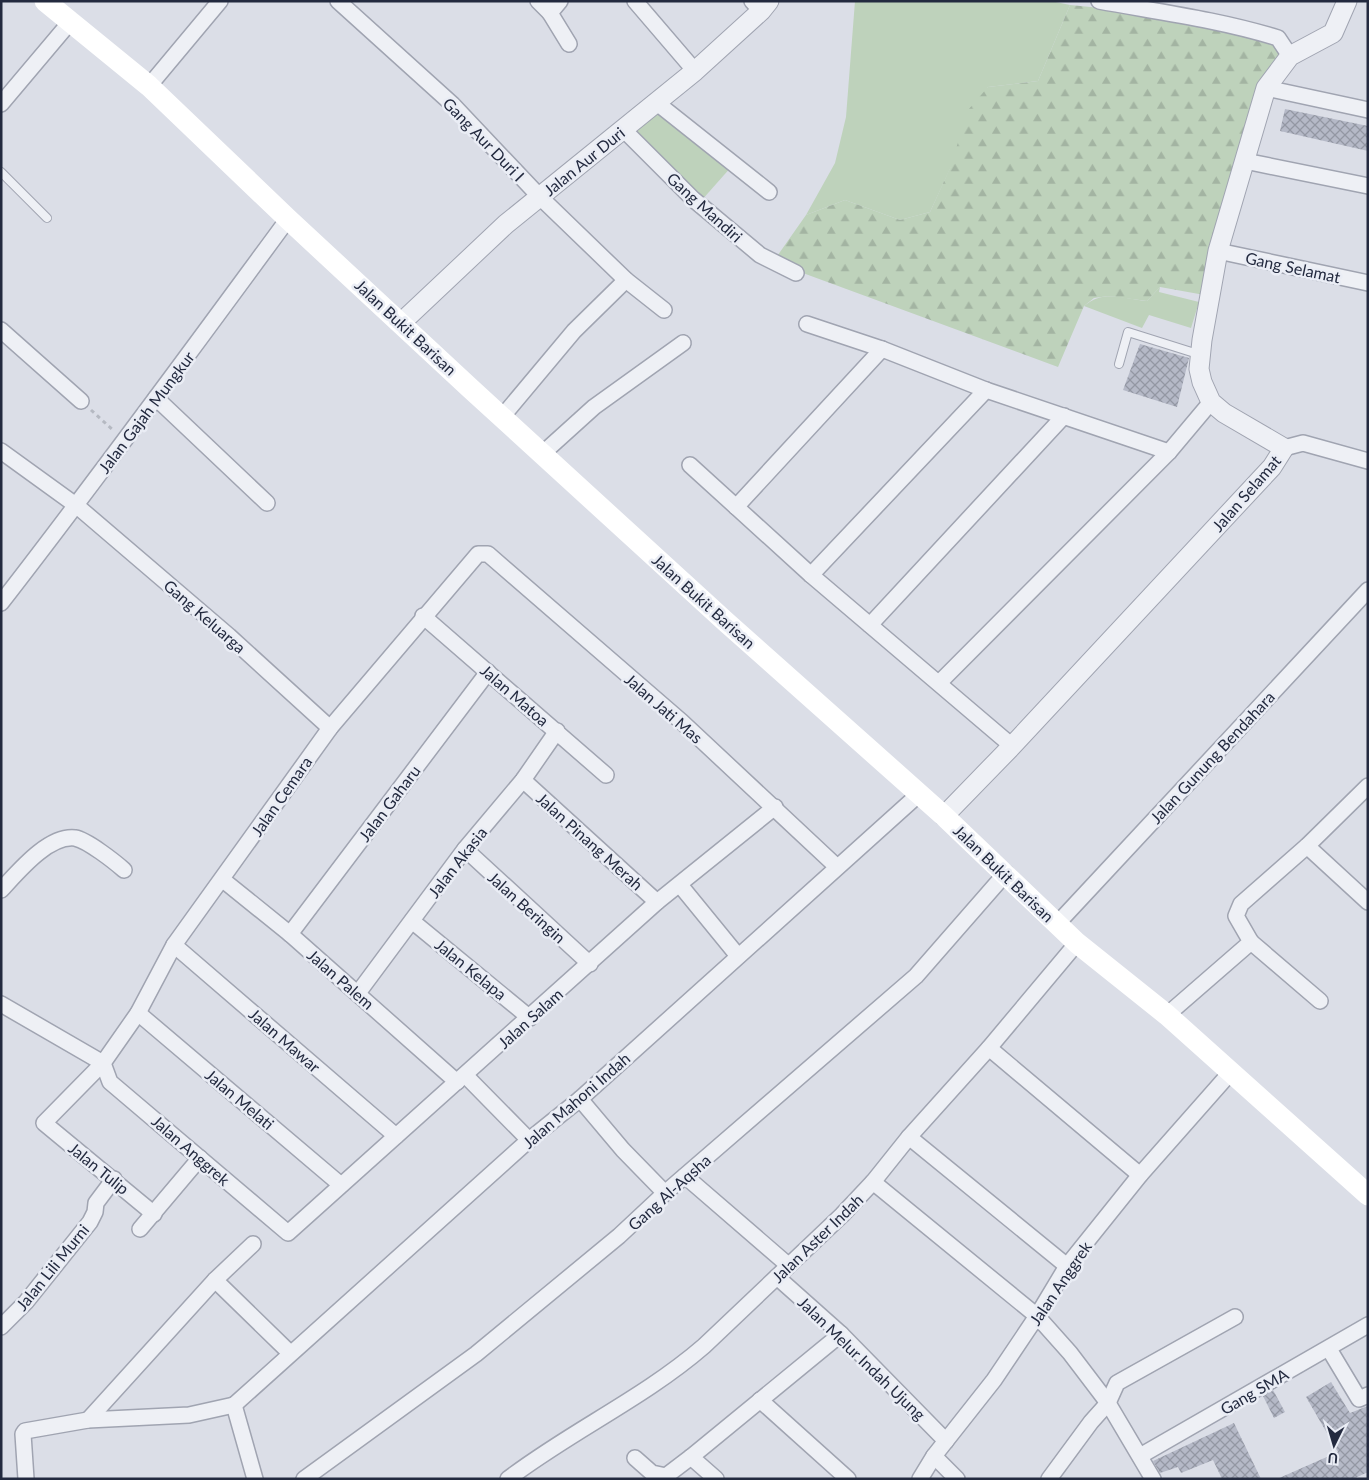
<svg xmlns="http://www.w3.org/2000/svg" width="1369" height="1480" font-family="Lato,sans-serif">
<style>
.green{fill:#bed2bb}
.forest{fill:url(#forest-firs)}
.building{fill:url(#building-cross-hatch)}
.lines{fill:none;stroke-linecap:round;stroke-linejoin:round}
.service-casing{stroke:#a0a4b1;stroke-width:10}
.minor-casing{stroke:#a0a4b1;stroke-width:18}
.tertiary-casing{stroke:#a0a4b1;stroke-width:21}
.path{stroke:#b5b9c2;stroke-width:3;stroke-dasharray:4 4;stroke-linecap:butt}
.service{stroke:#eef0f5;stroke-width:8}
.minor{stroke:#eef0f5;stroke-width:15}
.tertiary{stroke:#eef0f5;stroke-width:19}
.secondary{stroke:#fff;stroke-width:21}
.labels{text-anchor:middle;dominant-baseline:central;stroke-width:5;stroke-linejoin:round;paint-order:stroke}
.street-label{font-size:16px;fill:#232a3f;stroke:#eaedf5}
</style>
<defs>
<pattern id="forest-firs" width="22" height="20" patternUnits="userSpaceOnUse" patternTransform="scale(1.25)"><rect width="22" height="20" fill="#bed2bb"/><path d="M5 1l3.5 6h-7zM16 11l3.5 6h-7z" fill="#a3b4a2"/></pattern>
<pattern id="building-cross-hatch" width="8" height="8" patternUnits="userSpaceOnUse" patternTransform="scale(1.25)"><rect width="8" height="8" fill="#b5b9c7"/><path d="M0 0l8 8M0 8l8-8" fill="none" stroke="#9397a3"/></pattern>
</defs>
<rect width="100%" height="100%" fill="#dbdee7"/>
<!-- green -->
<g class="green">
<path d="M855,1H1051L1070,5L1038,81L988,87L930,212L900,220L845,200L806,215L835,163L846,117Z"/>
<path d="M658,105L732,166L701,201L630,133Z"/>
<path d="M1160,287L1159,292L1199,302L1191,328L1149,315L1142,328L1084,306C1105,289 1123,299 1147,301Z"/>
</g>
<!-- forest -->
<path class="forest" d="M1070,5L1194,17L1257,32L1290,56L1266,88L1210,296L1160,287L1147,301L1109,296L1094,298L1084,306L1058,367L773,262L806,215L845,200L900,220L930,212L950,168L968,110L988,87L1038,81Z"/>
<!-- building -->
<g class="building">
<path d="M1285,109L1368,126V151L1280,131Z"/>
<path d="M1140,344L1189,358L1177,407L1123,390Z"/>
<path d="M1331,1382L1350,1413L1368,1406V1472L1353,1479H1277L1338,1452L1306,1397Z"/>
<path d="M1273,1390L1285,1412L1274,1418L1263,1396Z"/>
<path d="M1234,1423L1261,1479H1222L1213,1460L1181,1473L1178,1467L1160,1473L1153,1461Z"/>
</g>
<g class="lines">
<!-- service casing -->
<g class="service-casing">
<g id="service">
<path d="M1,172L47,218"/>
<path d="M1119,364L1128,332L1201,355"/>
</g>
</g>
<!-- minor casing -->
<g class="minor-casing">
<g id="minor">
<path d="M338,1L452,104L540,197L626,280L664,310"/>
<path d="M538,1L550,13"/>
<path d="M560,1L550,13L569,44"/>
<path d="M635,1L695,71"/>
<path d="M752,1L761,11"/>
<path d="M1099,1C1159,12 1220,20 1278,38L1290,56"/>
<path d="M149,86L220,1"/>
<path d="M1266,88L1368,110"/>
<path d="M657,103L769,192"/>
<path d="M1,104L71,21"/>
<path d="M623,129L693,199L760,255L796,273"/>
<path d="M1245,161L1368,186"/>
<path d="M1218,251L1368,283"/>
<path d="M807,324L882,349L986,390L1169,452"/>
<path d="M1,330L81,401"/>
<path d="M156,398L267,503"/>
<path d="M502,417L574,331L626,280"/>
<path d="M1284,448L1303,443L1368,461"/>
<path d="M1,451L77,506L229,636L330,728"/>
<path d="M542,454L594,407L683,343"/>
<path d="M690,465L811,575L1012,746"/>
<path d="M736,507L882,349"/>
<path d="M811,575L986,390"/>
<path d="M1,603C99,477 193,348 288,219"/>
<path d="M423,616L606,775"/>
<path d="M870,625L1064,416"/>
<path d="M939,683L1169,452L1211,402"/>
<path d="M523,780L657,902"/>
<path d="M1307,846L1368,902"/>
<path d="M465,849L590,964"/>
<path d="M223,880L290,934L457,1082"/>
<path d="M680,885L738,956"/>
<path d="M1,890C18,872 48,835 75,838C87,840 115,862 124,870"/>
<path d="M412,921L530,1018"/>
<path d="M1057,924L1368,590"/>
<path d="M290,934L488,672"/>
<path d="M1251,942L1320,1001"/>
<path d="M174,945L396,1136"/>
<path d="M358,993L465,849L523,780L557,731"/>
<path d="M1,1004L103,1063"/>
<path d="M138,1013L341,1185"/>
<path d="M1167,1015L1251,942L1236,916L1241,904L1307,846L1368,786"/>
<path d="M989,1048L1140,1175"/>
<path d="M103,1063L110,1082L288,1233L657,902L775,807"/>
<path d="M465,1075L529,1140"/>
<path d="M580,1099L623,1150L665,1193"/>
<path d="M909,1137L1067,1266"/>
<path d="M685,1176L788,1265"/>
<path d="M873,1182L1037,1316L1070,1353L1108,1403L1153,1479"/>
<path d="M154,1214L44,1123L103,1063L138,1013L174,945L330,728L478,554H488L682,722L836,866"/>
<path d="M140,1229L200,1158"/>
<path d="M777,1277L841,1334L946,1441"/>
<path d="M215,1280L290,1353"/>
<path d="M1,1327L26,1302L90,1222L95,1212L96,1203L114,1179"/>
<path d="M1329,1349L1359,1399L1368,1395"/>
<path d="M760,1400L848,1479"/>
<path d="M234,1405L529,1140L580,1099L918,795"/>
<path d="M234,1405L255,1479"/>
<path d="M88,1420L215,1280L253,1244"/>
<path d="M934,1456L957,1479"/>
<path d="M1140,1456L1368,1325"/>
<path d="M635,1458L652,1473L666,1476L691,1457"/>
<path d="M26,1479L23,1434L25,1431L88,1420L189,1415L234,1405"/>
<path d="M304,1479L476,1354L619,1236L665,1193L916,976L1006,873"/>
<path d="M508,1479C571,1431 644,1398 704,1346L842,1215L873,1182L909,1137L989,1048L1077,943"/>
<path d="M716,1479L691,1457L841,1334"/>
<path d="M920,1479L934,1456L994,1380L1037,1316L1067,1266L1140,1175L1230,1073"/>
<path d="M1049,1479L1091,1422L1108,1403L1117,1383L1235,1317"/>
</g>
</g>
<!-- tertiary casing -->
<g class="tertiary-casing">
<g id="tertiary">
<path d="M402,322L506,224L695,71L761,11L769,1"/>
<path d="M944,816L1012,746L1272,467L1284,448L1224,413L1211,402L1202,382L1199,369L1202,340L1218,251L1266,88L1290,56L1333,33L1347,1"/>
</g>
</g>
<!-- path -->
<path class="path" d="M91,410L114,431"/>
<!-- service -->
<use href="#service" class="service"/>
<!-- minor -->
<use href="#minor" class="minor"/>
<!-- tertiary -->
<use href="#tertiary" class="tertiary"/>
<!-- secondary -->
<path class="secondary" d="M45,1L149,86L288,219L471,389L726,622L944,816L1077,943L1167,1015L1368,1195"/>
</g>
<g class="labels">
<!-- street labels -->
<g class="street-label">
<text transform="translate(484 139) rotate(46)">Gang Aur Duri I</text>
<text transform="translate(584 161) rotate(-39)">Jalan Aur Duri</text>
<text transform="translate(705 207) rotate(42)">Gang Mandiri</text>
<text transform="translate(1293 267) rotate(12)">Gang Selamat</text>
<text transform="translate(406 327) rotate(43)">Jalan Bukit Barisan</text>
<text transform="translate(146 412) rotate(-53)">Jalan Gajah Mungkur</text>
<text transform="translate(1246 493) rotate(-49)">Jalan Selamat</text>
<text transform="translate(704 601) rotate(42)">Jalan Bukit Barisan</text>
<text transform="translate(205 616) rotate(41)">Gang Keluarga</text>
<text transform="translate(515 695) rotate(41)">Jalan Matoa</text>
<text transform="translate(664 708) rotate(41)">Jalan Jati Mas</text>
<text transform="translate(1212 757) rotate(-47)">Jalan Gunung Bendahara</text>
<text transform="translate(281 796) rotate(-55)">Jalan Cemara</text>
<text transform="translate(389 803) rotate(-53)">Jalan Gaharu</text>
<text transform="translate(590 841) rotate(42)">Jalan Pinang Merah</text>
<text transform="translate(457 862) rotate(-52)">Jalan Akasia</text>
<text transform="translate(1004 873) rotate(44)">Jalan Bukit Barisan</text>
<text transform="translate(527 907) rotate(42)">Jalan Beringin</text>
<text transform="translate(471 969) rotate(39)">Jalan Kelapa</text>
<text transform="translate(341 979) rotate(41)">Jalan Palem</text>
<text transform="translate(530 1018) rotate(-42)">Jalan Salam</text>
<text transform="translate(285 1040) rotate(41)">Jalan Mawar</text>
<text transform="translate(240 1099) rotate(40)">Jalan Melati</text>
<text transform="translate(576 1100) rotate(-41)">Jalan Mahoni Indah</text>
<text transform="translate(191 1150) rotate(41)">Jalan Anggrek</text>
<text transform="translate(99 1168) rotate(39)">Jalan Tulip</text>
<text transform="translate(669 1192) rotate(-42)">Gang Al-Aqsha</text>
<text transform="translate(817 1238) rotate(-44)">Jalan Aster Indah</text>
<text transform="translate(52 1267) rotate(-51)">Jalan Lili Murni</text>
<text transform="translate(1060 1283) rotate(-56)">Jalan Anggrek</text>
<text transform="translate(862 1358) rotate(44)">Jalan Melur Indah Ujung</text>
<text transform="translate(1254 1391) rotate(-30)">Gang SMA</text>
</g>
</g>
<!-- border -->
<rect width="1369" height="1480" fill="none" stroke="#232a3f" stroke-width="5"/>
<!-- north arrow -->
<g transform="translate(1334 1445) rotate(185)" stroke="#eaedf5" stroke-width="4" paint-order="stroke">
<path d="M0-4L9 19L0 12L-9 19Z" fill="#232a3f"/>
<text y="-8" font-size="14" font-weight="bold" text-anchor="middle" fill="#232a3f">U</text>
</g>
</svg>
